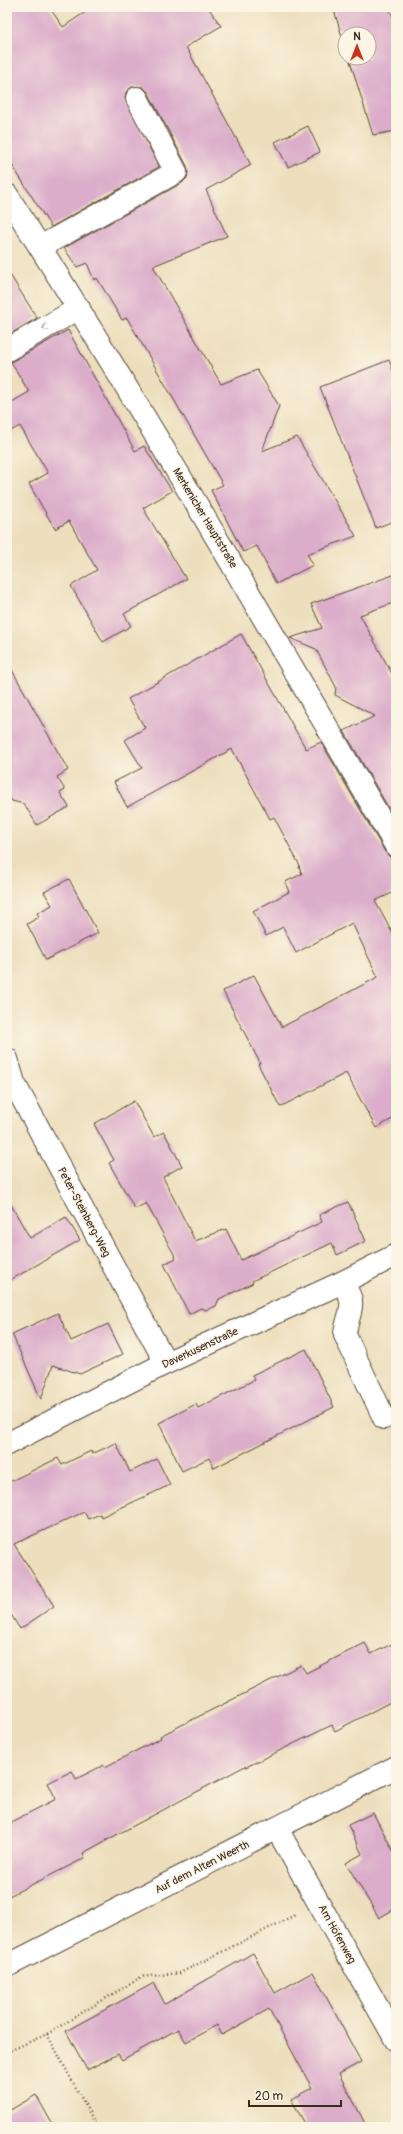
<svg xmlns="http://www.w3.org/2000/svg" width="403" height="2134" font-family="Pangolin,sans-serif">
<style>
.building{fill:#dbadca}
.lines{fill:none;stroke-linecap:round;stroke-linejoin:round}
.minor-casing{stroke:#564536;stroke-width:24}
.path{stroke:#564536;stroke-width:2.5;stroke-dasharray:1 3;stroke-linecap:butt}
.minor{stroke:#fff;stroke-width:22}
.oneway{stroke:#a79f9a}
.labels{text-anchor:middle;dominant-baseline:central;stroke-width:3;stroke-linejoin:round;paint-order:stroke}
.street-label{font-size:11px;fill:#3b2a1e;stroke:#fcf5e5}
</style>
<rect width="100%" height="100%" fill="#fcf5e5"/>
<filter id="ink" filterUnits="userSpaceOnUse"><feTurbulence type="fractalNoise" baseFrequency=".025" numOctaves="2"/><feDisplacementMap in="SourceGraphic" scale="8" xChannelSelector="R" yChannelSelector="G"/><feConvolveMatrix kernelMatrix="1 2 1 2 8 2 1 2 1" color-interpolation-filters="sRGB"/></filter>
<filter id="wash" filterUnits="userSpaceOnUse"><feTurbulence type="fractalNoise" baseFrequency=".012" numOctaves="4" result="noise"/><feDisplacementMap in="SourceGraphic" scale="16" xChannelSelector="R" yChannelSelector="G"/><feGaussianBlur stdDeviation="0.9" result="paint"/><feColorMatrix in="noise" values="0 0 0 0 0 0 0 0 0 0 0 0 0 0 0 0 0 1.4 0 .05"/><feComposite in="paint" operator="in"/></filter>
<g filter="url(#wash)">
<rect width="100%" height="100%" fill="#eddfbd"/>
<g id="blocks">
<!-- building -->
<g class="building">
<path d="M7,7H49L63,27L93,7H208L221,26L186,47L251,165L206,190L227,236L153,266L221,384L257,370L279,406L262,451L297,437L356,536L307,554L313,565L276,584L257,546L243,552L211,490L223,485L127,318L122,320L97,278L94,280L87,263L77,267L64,248L182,183L187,178L188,172L187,166L148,92L143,87H132L126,92L125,98L159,167L51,227L7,157Z"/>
<path d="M333,7H389L396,25V131L373,135L349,58H369V34H345V46Z"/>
<path d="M308,126L320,152L288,167L275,142Z"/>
<path d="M7,270L37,318L7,336Z"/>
<path d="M68,330L135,451L144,446L172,491L143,508L186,579L124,614L131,626L103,642L71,586L97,570L69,521L55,529L29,484L48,473L20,426L7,433V405L29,392L11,362Z"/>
<path d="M389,360L396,378V520L376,528L320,387Z"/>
<path d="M396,574V602L360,615L396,681V821L344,731L375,716L335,695L336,687L316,649L290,638L322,628L311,604Z"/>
<path d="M241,634L306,749L321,742L385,852L390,857L396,858V891L375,901L396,940V1117L376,1128L346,1073L280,1107L258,1064L260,1063L223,991L254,975L282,1027L378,977L352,923L296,953L283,927L266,936L253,911L289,892L285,882L302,874L299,867L300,866L274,817L270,819L232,749L127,807L114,782L142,768L125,740L145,728L128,699Z"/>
<path d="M7,661L68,770L57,777L65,790L60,793L69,807L37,825L24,804L12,801L7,793Z"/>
<path d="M69,879L98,933L46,960L27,924L39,917L37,913L52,905L44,892Z"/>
<path d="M134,1101L154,1137L164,1132L182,1166L163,1177L195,1241L226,1229L241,1260L322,1222L319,1215L348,1202L366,1241L337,1255L332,1243L252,1281L253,1283L219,1299L216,1306L206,1310L201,1308L189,1314L164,1264L176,1258L146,1203L135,1209L109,1163L114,1160L94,1124Z"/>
<path d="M7,1198L30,1238L66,1217L80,1240L7,1282Z"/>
<path d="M58,1313L71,1341L108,1324L123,1354L80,1374L53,1365L41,1399L12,1334Z"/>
<path d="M306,1349L334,1407L214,1468L209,1458L182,1471L159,1423L196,1404L198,1408L254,1380L252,1375Z"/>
<path d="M116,1443L130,1472L157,1459L170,1485L101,1517L100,1514L88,1519L84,1512L14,1544L54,1606L20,1629L7,1608V1483L58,1458L62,1465L91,1451L92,1454Z"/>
<path d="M396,1642V1699L335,1731L332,1725L246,1767L245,1766L83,1853L85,1858L7,1897V1824L56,1799L48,1783L72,1771L76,1779L104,1765L105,1767L161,1738L160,1736L301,1665L306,1673L365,1643L371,1654Z"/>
<path d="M373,1813L396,1856V1908L379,1918L346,1863L362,1854L348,1825Z"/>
<path d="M253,1953L275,1993L313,1972L361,2062L339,2074L367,2127H307L291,2099L312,2088L269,2009L222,2035L217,2025L186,2042L178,2029L122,2060L118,2054L87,2070L66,2031L154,1983L165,2004Z"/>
<path d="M36,2095L54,2127H7V2112Z"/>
</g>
</g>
</g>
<g filter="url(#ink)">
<use href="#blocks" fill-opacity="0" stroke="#564536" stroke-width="1"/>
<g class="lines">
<!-- minor casing -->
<g class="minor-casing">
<g id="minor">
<path d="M7,195C143,408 269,627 396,846"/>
<path d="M40,247L176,172L137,98"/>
<path d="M7,350L79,308"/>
<path d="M7,1059L14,1083L166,1363"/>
<path d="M343,1282C346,1288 349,1294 351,1300C353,1311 345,1324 345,1335L384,1418"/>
<path d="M7,1444L166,1363L343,1282L396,1255"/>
<path d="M277,1829L396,2040"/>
<path d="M7,1966L396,1767"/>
</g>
</g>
<!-- path -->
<g class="path">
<path d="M47,2034L97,2127"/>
<path d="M7,2052L47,2034L141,1977L180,1973L295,1915"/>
</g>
<!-- minor -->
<use href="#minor" class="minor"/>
</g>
<!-- one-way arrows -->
<defs><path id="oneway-chevron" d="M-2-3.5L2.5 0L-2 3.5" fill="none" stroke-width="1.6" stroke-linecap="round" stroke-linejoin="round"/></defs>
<use class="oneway" href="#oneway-chevron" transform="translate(45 328) rotate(150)"/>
</g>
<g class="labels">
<!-- street labels -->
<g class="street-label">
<text transform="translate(205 518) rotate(59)">Merkenicher Hauptstraße</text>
<text transform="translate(84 1212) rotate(62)">Peter-Steinberg-Weg</text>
<text transform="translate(200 1348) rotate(-25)">Daverkusenstraße</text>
<text transform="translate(202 1867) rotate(-27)">Auf dem Alten Weerth</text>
<text transform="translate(337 1934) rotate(61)">Am Höfenweg</text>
</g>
</g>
<!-- margin -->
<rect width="403" height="2134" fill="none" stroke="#fcf5e5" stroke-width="24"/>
<!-- north arrow -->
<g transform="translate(357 46)"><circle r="19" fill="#fcf5e5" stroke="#afa495"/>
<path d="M0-3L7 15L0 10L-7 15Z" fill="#c8321e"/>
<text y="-6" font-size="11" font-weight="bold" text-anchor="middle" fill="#3b2a1e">N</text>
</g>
<!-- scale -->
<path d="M249 2100v6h92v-6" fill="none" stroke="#3b2a1e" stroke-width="2"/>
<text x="255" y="2100" font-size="12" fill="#3b2a1e" stroke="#fcf5e5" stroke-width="3" paint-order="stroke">20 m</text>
</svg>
